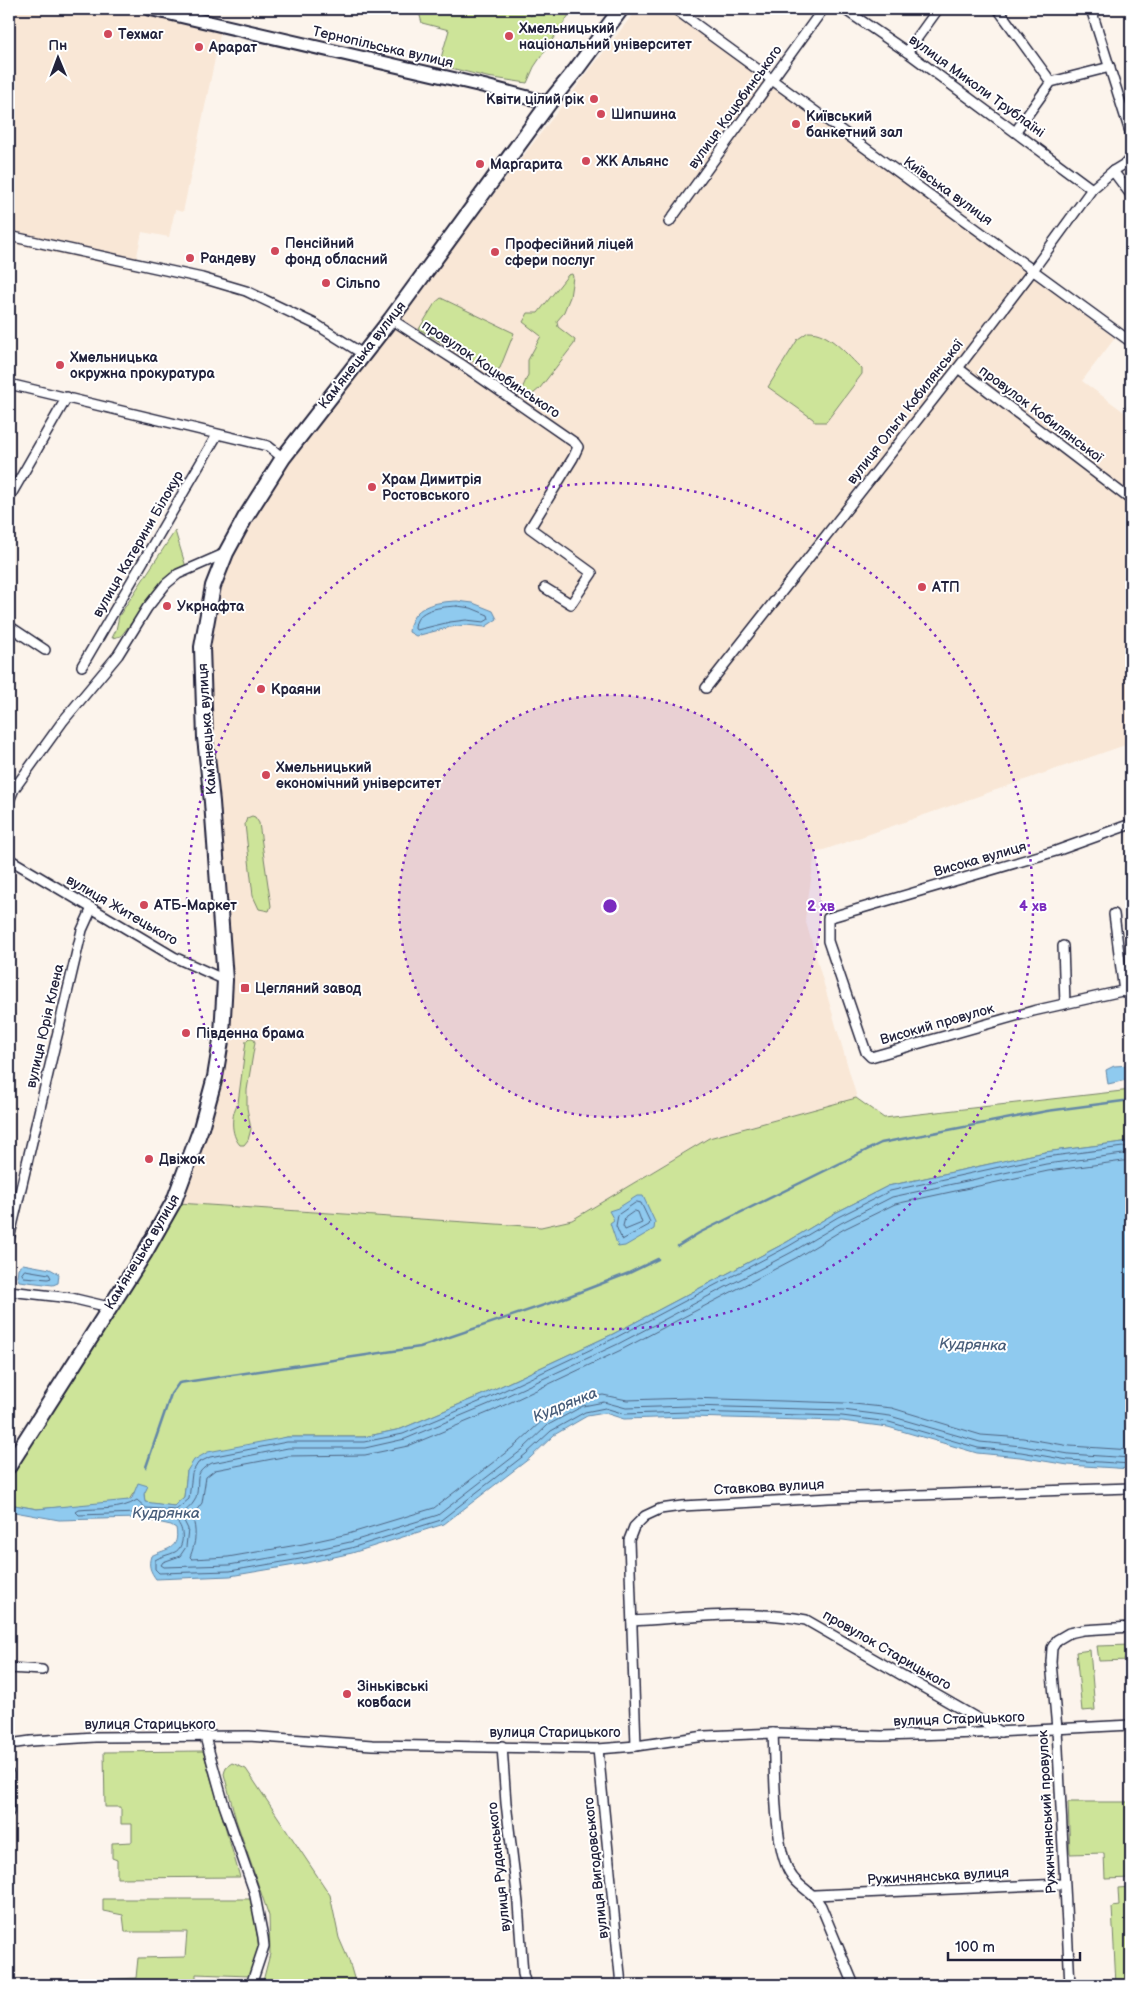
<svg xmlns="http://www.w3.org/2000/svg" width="1140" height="1994" font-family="'Balsamiq Sans',sans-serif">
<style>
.built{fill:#f9e7d6}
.green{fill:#cde499;stroke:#78836a}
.water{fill:#8fcaef;stroke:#6387a7}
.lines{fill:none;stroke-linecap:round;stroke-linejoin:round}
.shore{stroke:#4e6583;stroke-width:1}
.stream{stroke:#6387a7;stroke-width:2.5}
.minor-casing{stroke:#22223b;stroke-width:12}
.secondary-casing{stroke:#22223b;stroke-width:16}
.primary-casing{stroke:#22223b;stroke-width:18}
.minor{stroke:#fff;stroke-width:9}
.secondary{stroke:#fff;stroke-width:12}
.primary{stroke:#fff;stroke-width:14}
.ring{fill:none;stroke:#7b2cbf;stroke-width:2.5;stroke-dasharray:2.5 5}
.poi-dot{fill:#d1495b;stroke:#fff;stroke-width:2}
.labels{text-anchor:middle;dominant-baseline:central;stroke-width:4;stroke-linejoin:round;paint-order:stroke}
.poi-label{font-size:14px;font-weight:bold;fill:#22223b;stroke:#fff;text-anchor:start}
.street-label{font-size:14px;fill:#22223b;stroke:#fff}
.water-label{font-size:15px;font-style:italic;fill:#485d7a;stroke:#fff}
.centre{fill:#7b2cbf;stroke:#fff;stroke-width:2.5}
.ring-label{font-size:15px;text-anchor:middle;font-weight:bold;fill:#7b2cbf;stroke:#fff;stroke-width:4;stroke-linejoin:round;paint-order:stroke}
</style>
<rect width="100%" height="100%" fill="#fcf4ec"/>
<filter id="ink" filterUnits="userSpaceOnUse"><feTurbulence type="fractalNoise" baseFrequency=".02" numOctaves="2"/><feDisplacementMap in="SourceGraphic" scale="10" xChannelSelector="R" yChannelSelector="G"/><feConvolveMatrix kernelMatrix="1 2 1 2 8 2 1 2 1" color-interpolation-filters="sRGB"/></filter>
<g filter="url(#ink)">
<!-- built -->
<g class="built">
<path d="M9,9H151L222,25L183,212L175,210L169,237L142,232L134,270L9,243Z"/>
<path d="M637,9H675L1115,338L1082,381L1131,417V743L815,853L805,919L857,1098L709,1138L572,1220L541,1227L178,1203L226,1036L209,737L206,647L218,587L230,555L287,461Z"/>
</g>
<!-- green -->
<g class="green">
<path d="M418,9H521L531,16L536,9H573L534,67L527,83L487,77L439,65L449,30L422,23Z"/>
<path d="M572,274L573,277L570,297L563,314L557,321L558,327L575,340L574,344L540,388L533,394H528L522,389L528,375V360L541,336L523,322L528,313H538L568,275Z"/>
<path d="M441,298L514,333L500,368L496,371L487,370L419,329L435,303Z"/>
<path d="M808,332C829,331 848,356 862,369V374L826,422H815L813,419L768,387L798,339Z"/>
<path d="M175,531L186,567L142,609L121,636L112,638L116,630L119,616Z"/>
<path d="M252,816L255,817L259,823L271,906L269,911L259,909L253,896L245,824L247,818Z"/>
<path d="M249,1038H253L255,1042L247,1090V1108L251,1129L248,1140L244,1145H240C230,1134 231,1114 238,1103L246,1041Z"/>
<path d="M1131,1090V1141L1045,1152L888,1186L835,1213L787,1242L613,1334L484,1394L401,1429L364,1437H287L187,1471L184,1497L174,1506L148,1503L145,1502L144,1494L134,1492L129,1500L120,1502L37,1509L9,1504V1475L148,1256L178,1203L541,1227L572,1220L709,1138L856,1098L884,1118Z"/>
<path d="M1131,1645V1660L1099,1661L1097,1646Z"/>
<path d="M1090,1650L1095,1710L1082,1711L1076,1652Z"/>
<path d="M203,1751L240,1877L117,1878V1860L112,1858V1843L132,1842V1824H121V1807H105L104,1752Z"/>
<path d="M232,1763L246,1769L330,1895L339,1938L349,1961L356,1985H262L270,1954L269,1916L236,1820L224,1774L226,1767Z"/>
<path d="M1068,1802H1131V1878L1105,1879L1104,1853L1070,1854Z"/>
<path d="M1131,1887V1985H1116L1112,1907L1119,1906L1118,1888Z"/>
<path d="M103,1899H251L259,1946L249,1976L196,1974V1985H85V1981L136,1978L138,1958L185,1957L187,1932H125L123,1915L103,1911Z"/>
</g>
<!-- water -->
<g class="water">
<path d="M457,601L473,603L493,611L497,619L485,627L466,625L451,627L416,636L409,632C411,605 436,602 457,601Z"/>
<path d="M1131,1065V1079L1108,1084L1106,1070L1114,1066Z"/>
<path d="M1131,1141V1469L1068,1465L1020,1457L977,1453L888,1427L842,1421L689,1417L624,1419L605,1413L587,1416L554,1435L530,1458L444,1524L352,1553L307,1563L230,1576L156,1579C150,1571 148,1565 151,1556C167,1548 180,1550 176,1528L171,1525L139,1518L59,1520L9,1511V1504L37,1509L129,1500L132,1498L138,1483L148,1486L144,1494L145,1502L174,1506L184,1497L187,1471L194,1460L208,1452L287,1437H364L401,1429L484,1394L613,1334L787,1242L835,1213L888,1186L1045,1152Z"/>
<path d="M637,1196H643L655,1222L654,1229L625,1246L618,1247L610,1223L614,1220L609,1211L618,1208Z"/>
<path d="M23,1264L50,1269L59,1274L58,1283L53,1285L19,1281L17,1277L18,1268Z"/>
</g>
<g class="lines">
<!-- shore -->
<g class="shore">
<path d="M457,606L471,608L488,615L489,619L484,622L466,620L450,622L417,630L415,629C415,608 442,607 457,606Z"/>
<path d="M1131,1146L1045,1157L890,1191L838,1217L789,1246L615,1338L486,1399L403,1434L364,1442H287L210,1457L198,1463L192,1473L189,1499L176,1510L146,1508L137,1500C121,1511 97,1508 79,1510L76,1512L79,1515L139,1513L177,1522C184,1528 185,1547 175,1552C169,1555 161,1556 155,1560V1569L159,1573L230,1571L306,1558L351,1548L441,1520L526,1454L551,1431L585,1412L605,1408L625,1414L689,1412L842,1416L889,1422L978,1448L1021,1452L1068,1460L1131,1464"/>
<path d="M1131,1153L1046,1164L892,1197L841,1223L792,1252L618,1344L489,1404L405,1439L365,1448H288L212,1463C190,1474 202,1482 195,1500C192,1506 185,1511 181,1515L188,1529L186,1547L180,1556L163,1562L161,1565L164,1567L229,1565L305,1552L350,1542L438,1515L522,1450L548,1425L583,1406L604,1402L626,1408L689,1406L843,1410L890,1416L980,1442L1022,1446L1069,1454L1131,1458"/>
<path d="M1131,1160L1048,1171L895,1204L844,1229L796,1258L621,1350L492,1411L408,1446L365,1455L288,1456L215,1470L206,1477L202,1503L192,1516C197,1531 196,1542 190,1557L192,1559L228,1557L303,1544L348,1534L434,1508L517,1444L544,1419L580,1399L603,1395L627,1400L689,1398L844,1403L892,1408L981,1435L1023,1438L1070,1446L1131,1450"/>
<path d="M637,1202L641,1203L650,1222L649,1225L622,1240L616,1226L618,1215Z"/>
<path d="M635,1211L638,1212L642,1223L625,1230L623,1226L625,1218Z"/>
<path d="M25,1270L49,1274L51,1278L48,1279L24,1277L22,1274Z"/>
</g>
<!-- stream -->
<g class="stream">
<path d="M678,1246L699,1233L881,1143L1047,1111L1131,1100"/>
<path d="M146,1467L171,1394L179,1383L420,1347L559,1300L629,1273L658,1259"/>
</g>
<!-- minor casing -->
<g class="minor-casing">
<g id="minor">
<path d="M675,9L1131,342"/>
<path d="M844,9L907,52L1092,189"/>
<path d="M998,9L1051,82"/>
<path d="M1091,9L1131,135"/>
<path d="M907,52L938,9"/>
<path d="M1016,131L1051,82L1110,67"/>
<path d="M1113,171L1131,195"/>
<path d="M669,222L823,9"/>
<path d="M9,236L202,278L246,291L317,325L363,354"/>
<path d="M391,319L461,364L575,443L578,447L573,458L530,528L592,573L571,604L545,588"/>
<path d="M958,368L1131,500"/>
<path d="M9,384L268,446L283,458"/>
<path d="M9,498L67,397"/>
<path d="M9,626L45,650"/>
<path d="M82,666L217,435"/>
<path d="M706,688L958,368L1033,270L1092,189L1113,171L1131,160"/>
<path d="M9,801L14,789L63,721L118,655L147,608L166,584L178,574L226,553"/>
<path d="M1131,824L1056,851L828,918V941L866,1052L871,1057L1033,1011L1131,989"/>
<path d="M9,859L174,957L225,980"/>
<path d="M1114,914L1124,992"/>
<path d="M1063,946L1065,1004"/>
<path d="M9,1239L82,930L92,908"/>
<path d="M9,1291L71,1298L109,1307"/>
<path d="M632,1621C689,1618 750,1609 806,1620L1001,1732"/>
<path d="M9,1668L42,1670"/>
<path d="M773,1733C775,1767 773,1846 790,1873C798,1888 812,1890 821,1906L854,1985"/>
<path d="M205,1737L224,1805L254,1891L263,1937L264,1946L251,1985"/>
<path d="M9,1744L31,1741L95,1737L249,1736L372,1745L598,1749L636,1746L705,1736L773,1733L882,1736L978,1733L1131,1725"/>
<path d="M502,1746L506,1803L518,1903L523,1974L526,1985"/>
<path d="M636,1746L629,1540L634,1527L645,1516L660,1509L682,1506L829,1498L1131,1488"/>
<path d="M598,1749L621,1985"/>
<path d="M9,1774V1812"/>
<path d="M815,1895L1063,1884"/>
<path d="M1070,1985L1057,1729L1051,1662L1052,1648L1057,1640L1069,1633L1083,1630L1131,1627"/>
</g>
</g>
<!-- secondary casing -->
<g class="secondary-casing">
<path id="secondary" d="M151,9L484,86L549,103"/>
</g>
<!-- primary casing -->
<g class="primary-casing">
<path id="primary" d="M9,1466L144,1254L174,1201L201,1128L215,1077L222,1035L225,980L212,802L205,738L202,647L213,586L226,553L245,518L283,458L391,319L549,103L575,71L621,9"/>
</g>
<!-- minor -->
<use href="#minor" class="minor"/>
<!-- secondary -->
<use href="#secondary" class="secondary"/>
<!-- primary -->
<use href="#primary" class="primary"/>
</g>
</g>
<!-- distance rings -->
<circle cx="610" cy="906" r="211" fill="#7b2cbf" fill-opacity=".12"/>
<g class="ring">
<circle cx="610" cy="906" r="211"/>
<circle cx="610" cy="906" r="423"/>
</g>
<!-- markers -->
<g class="poi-dot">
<circle cx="108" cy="34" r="5"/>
<circle cx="509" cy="36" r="5"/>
<circle cx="199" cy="47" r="5"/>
<circle cx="594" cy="99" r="5"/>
<circle cx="601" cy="114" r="5"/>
<circle cx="796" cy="124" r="5"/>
<circle cx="586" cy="161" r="5"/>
<circle cx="480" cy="164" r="5"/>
<circle cx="275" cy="251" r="5"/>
<circle cx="495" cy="252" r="5"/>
<circle cx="190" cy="258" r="5"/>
<circle cx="326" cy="283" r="5"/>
<circle cx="60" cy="365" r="5"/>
<circle cx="372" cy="487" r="5"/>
<circle cx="922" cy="587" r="5"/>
<circle cx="167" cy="606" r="5"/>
<circle cx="261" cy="689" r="5"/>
<circle cx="266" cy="775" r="5"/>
<circle cx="144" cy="905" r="5"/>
<rect x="240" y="983" width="10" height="10" rx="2.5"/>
<circle cx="186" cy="1033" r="5"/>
<circle cx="149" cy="1159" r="5"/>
<circle cx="347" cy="1694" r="5"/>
</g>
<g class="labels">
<!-- poi labels -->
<g class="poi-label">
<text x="519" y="28">Хмельницький<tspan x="519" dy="16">національний університет</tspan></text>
<text x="118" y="34">Техмаг</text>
<text x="209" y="47">Арарат</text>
<text x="584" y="99" text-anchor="end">Квіти цілий рік</text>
<text x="611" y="114">Шипшина</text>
<text x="806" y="116">Київський<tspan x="806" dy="16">банкетний зал</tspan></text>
<text x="596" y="161">ЖК Альянс</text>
<text x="490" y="164">Маргарита</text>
<text x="285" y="243">Пенсійний<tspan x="285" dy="16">фонд обласний</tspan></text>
<text x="505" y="244">Професійний ліцей<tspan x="505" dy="16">сфери послуг</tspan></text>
<text x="200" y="258">Рандеву</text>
<text x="336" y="283">Сільпо</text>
<text x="70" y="357">Хмельницька<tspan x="70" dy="16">окружна прокуратура</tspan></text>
<text x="382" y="479">Храм Димитрія<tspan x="382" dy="16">Ростовського</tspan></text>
<text x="932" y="587">АТП</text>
<text x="177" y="606">Укрнафта</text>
<text x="271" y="689">Краяни</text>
<text x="276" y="767">Хмельницький<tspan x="276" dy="16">економічний університет</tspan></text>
<text x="154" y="905">АТБ-Маркет</text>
<text x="255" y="988">Цегляний завод</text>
<text x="196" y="1033">Південна брама</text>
<text x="159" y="1159">Двіжок</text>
<text x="357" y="1686">Зіньківські<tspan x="357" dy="16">ковбаси</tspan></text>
</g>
<!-- street labels -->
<g class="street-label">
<text transform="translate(383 47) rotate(13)">Тернопільська вулиця</text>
<text transform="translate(977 86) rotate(36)">вулиця Миколи Трублаїні</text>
<text transform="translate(735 107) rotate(-54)">вулиця Коцюбинського</text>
<text transform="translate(948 191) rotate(36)">Київська вулиця</text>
<text transform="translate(362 355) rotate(-52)">Камʼянецька вулиця</text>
<text transform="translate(491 369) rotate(34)">провулок Коцюбинського</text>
<text transform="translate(905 412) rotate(-52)">вулиця Ольги Кобилянської</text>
<text transform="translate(1041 414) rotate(37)">провулок Кобилянської</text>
<text transform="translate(138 544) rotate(-60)">вулиця Катерини Білокур</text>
<text transform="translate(207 729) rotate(-94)">Камʼянецька вулиця</text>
<text transform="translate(980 859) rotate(-16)">Висока вулиця</text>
<text transform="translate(122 910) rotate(30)">вулиця Житецького</text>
<text transform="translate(937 1024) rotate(-16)">Високий провулок</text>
<text transform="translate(45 1026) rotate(-77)">вулиця Юрія Клена</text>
<text transform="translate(142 1252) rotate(-59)">Камʼянецька вулиця</text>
<text transform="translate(769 1487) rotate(-3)">Ставкова вулиця</text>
<text transform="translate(887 1650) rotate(30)">провулок Старицького</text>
<text transform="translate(959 1719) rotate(-2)">вулиця Старицького</text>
<text x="150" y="1724">вулиця Старицького</text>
<text x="555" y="1732">вулиця Старицького</text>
<text transform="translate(1047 1812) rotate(-93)">Ружичнянський провулок</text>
<text transform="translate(499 1867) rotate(-96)">вулиця Руданського</text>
<text transform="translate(596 1868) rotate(-96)">вулиця Вигодовського</text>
<text transform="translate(938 1876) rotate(-3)">Ружичнянська вулиця</text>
</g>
<!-- water labels -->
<g class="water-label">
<text transform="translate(973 1345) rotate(2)">Кудрянка</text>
<text transform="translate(565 1405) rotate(-22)">Кудрянка</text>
<text x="166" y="1513">Кудрянка</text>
</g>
</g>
<circle cx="610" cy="906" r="8" class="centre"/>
<g class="ring-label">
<text x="821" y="911">2 хв</text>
<text x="1033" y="911">4 хв</text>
</g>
<!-- margin -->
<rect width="1140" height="1994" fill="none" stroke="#fff" stroke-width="30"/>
<rect x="15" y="15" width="1110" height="1964" fill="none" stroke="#22223b" stroke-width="2" filter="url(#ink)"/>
<!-- north arrow -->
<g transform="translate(58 58) rotate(359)" stroke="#ffffff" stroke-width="4" paint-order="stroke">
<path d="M0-4L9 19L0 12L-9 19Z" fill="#22223b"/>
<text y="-8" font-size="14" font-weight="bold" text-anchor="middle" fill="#22223b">Пн</text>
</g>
<!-- scale -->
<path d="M948 1952v8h132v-8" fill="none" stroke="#22223b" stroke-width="2.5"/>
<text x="955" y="1952" font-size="15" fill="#22223b" stroke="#ffffff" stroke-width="4" paint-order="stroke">100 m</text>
</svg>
